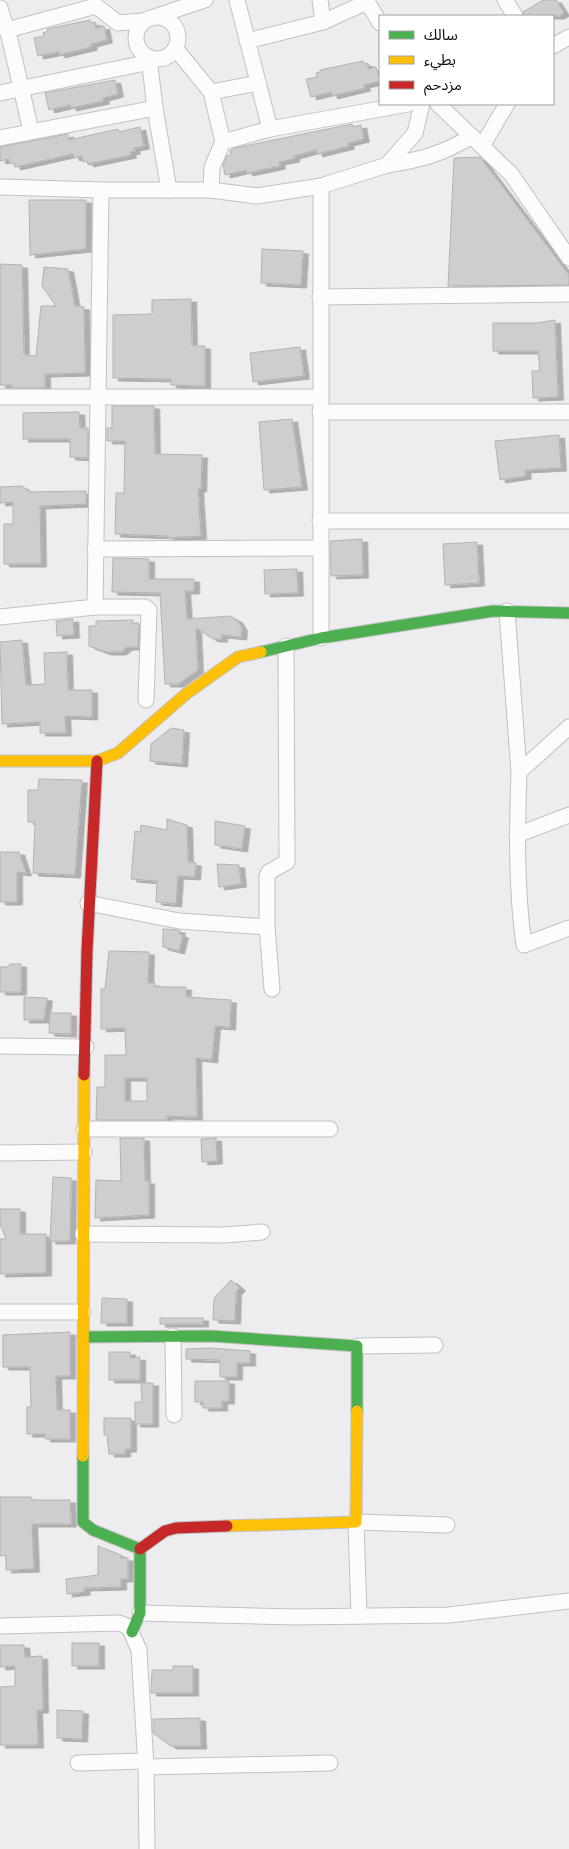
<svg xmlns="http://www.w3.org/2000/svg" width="569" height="1849" font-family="Barlow,'Noto Sans Arabic',sans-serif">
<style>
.building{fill:#cecdcf;stroke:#b3b3b4;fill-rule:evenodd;filter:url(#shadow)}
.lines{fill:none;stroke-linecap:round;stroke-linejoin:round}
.street-casing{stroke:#c2c1c3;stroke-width:17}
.fast-casing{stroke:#c2c1c3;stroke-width:13}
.slow-casing{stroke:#c2c1c3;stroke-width:13}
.jam-casing{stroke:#c2c1c3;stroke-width:13}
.street{stroke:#fcfcfc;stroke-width:15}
.fast{stroke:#4caf50;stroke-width:11}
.slow{stroke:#ffc107;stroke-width:11}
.jam{stroke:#c62828;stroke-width:11}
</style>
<defs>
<filter id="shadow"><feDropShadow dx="5.5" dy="3" stdDeviation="0" flood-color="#0004"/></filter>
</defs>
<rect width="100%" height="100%" fill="#edecee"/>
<!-- building -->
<g class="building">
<path d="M543,0H556L564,13L559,16H524L523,12Z"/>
<path d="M90,20L91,23L95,22L96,28L104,26L107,40L91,44L92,47L59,55V52L38,56L34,38L44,36L43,33L48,31L47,29Z"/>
<path d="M363,61L364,64L367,63L369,69L376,67L380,81L364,85L365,88L332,96L331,92L311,97L306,79L317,77L316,73L320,72V70Z"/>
<path d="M115,80L118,94L103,98L104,101L71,108L70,105L49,110L45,93Z"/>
<path d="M352,124L353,127L361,125L364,139L348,143L349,146L317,154L316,150L294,156V159L279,162L280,166L247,173L246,170L225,175L223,165L227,156L231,155L230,151L235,148Z"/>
<path d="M140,127L144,146L134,148L135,151L130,152L131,155L88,164L87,161L83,162L82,156L74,158L73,154L15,167L14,163L10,164L9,159L0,161V147L68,134L69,140L118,129L119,132Z"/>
<path d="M480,157L569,275V285L448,286L454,158Z"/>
<path d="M29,200H86V249L30,255Z"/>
<path d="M262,249L303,251L301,285L261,283Z"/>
<path d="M0,264L22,265L24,355L36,356L41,306H56L42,286L44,267L68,269L75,306L84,307L85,373L45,374V388H12V385H0Z"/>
<path d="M191,299L192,346H205V386L171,385V379L113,378V315L152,314V300Z"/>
<path d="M555,320L558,397L533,398L532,371H540L538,351H493V323H537Z"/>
<path d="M300,347L304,376L253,382L250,353Z"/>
<path d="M112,406H154L155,454L202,455L201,489H198L201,536L168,538V536L115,534L116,493H124L125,441H107V428H112Z"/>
<path d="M79,412L80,428H88V458L70,457V439H23V413Z"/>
<path d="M292,419L302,487L264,490L259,422Z"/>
<path d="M559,435L561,468L525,470L526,476L500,480L495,441Z"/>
<path d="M22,486L30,492L86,491V504L40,506L41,564H4V524H13V502L0,503V487Z"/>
<path d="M362,539L363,575L331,576L330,541Z"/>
<path d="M477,542L479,583L445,585L443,544Z"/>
<path d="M113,558L149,559V579H194V591H185L187,619L230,616L237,620L242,628L241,637L222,635V639H213L196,628L198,670L178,684H165L160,593L112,592Z"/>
<path d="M297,569L298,593L265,594L264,570Z"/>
<path d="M73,619L74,635L57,636L56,621Z"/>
<path d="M133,620V624H139L138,647H127L121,652H106L89,646V626H96V621Z"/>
<path d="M22,640L26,685L45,684L44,653L67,652L68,690H92V717L65,716L66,733H40V722L2,724L0,642Z"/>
<path d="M171,728L184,730L182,764L150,761L151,744Z"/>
<path d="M39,779L82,780L75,875L33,873L35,822H28V790H38Z"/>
<path d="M167,819L187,825L188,862L196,863L195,877L178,876L176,904L156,902L157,881L131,879L135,831L140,832L141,825L167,830Z"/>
<path d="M215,821L245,826L242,849L215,845Z"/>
<path d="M0,852H19L26,873L17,872V902H0Z"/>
<path d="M217,864L239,865L241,884L219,887Z"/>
<path d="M163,929L180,930L179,934L183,935L179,951L163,947Z"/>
<path d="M109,951L149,952L148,983H155V987H186V997L231,1000L230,1027L215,1026L212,1060L196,1058L197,1117L167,1116V1120H96L97,1087H105V1055H126L125,1028L101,1029V989H105ZM125,1078H147V1101H125Z"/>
<path d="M10,964H21V992H0V967H7Z"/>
<path d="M24,997L47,998L44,1020H24Z"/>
<path d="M50,1013H71V1034L49,1033Z"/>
<path d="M120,1138H144L145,1181H149V1215L95,1218L96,1180L121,1181Z"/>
<path d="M216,1138L217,1161L202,1162L201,1139Z"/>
<path d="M53,1177L71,1178L70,1241H50Z"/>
<path d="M0,1209H20V1234H46V1273L0,1274V1239H6L0,1224Z"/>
<path d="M231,1280L240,1288L236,1292L235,1321L213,1320L214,1298Z"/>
<path d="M102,1298L127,1299V1323H101Z"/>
<rect x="160" y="1318" width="43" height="6"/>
<path d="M70,1332V1376H56L57,1410H70V1439H45V1434H27V1407H31L30,1367H3V1335Z"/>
<path d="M211,1348L250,1351V1363H237V1377H220V1360L186,1359V1349Z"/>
<path d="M109,1352H130V1358L140,1357V1380H109Z"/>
<path d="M195,1381H229V1401H222V1408H203V1402H195Z"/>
<path d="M141,1383H153V1424H135V1402H142Z"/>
<path d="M104,1418H131V1449H125V1454H109L107,1435H104Z"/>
<path d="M0,1497H31V1500H70L71,1524H32L34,1569L6,1570V1555L0,1556Z"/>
<path d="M98,1546L121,1555V1558H128V1579H121V1587L84,1588L85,1592L67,1594L66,1579L98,1575Z"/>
<rect x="72" y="1643" width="27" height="23"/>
<path d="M0,1645H24L25,1657L42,1656L43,1710H37L38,1745H0V1687L15,1686V1666L0,1667Z"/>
<path d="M173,1666H193V1693H151L152,1670H173Z"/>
<path d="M57,1710L83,1711L82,1739L57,1738Z"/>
<path d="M200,1718L201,1746H171L153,1733V1719Z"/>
</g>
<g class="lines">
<!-- street casing -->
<g class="street-casing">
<g id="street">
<path d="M237,0L270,129"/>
<path d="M320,0L323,22"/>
<path d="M366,0L380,23"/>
<path d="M505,0L515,16"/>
<path d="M0,8L10,40L31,131"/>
<path d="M157,16L205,0"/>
<circle cx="157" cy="38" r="21"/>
<path d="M7,30L96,6L118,23L143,21"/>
<path d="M247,41L323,22L367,2"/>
<path d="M553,46L569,37"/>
<path d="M175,48L211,92L223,142"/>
<path d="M149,58L155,108"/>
<path d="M211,92L258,83"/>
<path d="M0,93L150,62"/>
<path d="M438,104L511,174L569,258"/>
<path d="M0,138L155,108L169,190"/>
<path d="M482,146L507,104"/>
<path d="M387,165C420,160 443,154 472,136"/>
<path d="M321,186V638"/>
<path d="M0,187L101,190H211L257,196L321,186L387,165L415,133L422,104"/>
<path d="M211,190L212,167L223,142L270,129L408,104"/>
<path d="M320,297L569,294"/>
<path d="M0,397H320"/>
<path d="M320,412H569"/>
<path d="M320,521H569"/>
<path d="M95,549L320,548"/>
<path d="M95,607H145L149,610L146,700"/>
<path d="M507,611L519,772"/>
<path d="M0,617L95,607L101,190"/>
<path d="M569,727L519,772C517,830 516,888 524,945L569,928"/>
<path d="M517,835L569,815"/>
<path d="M88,903L179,921L267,927"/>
<path d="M272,989L267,927V876L269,872L287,862L286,646"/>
<path d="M0,1046L86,1047"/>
<path d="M84,1129H330"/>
<path d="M0,1153L84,1152"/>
<path d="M83,1234L224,1235L262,1232"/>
<path d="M0,1312H83"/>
<path d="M173,1336L174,1415"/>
<path d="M357,1346L435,1345"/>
<path d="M140,1613L295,1617L449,1615L569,1601"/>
<path d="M359,1616L356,1522L447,1525"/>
<path d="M0,1626L119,1623L129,1627L139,1650L146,1767L147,1849"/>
<path d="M78,1763L145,1761"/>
<path d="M146,1767L330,1763"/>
</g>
</g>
<!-- fast casing -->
<g class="fast-casing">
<g id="fast">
<path d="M261,652L321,638L493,611L569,613"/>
<path d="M83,1337L211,1336L357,1346V1411"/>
<path d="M83,1456V1522L93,1530L140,1549V1613L132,1632"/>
</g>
</g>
<!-- slow casing -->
<g class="slow-casing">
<g id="slow">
<path d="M0,761H97L118,753L186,694L238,657L261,652"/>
<path d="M83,1456L84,1075"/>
<path d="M227,1526L356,1522L357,1411"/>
</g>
</g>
<!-- jam casing -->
<g class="jam-casing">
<g id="jam">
<path d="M84,1075L87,951L97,761"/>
<path d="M140,1549L165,1531L176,1528L227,1526"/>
</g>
</g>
<!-- street -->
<use href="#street" class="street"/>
<!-- fast -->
<use href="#fast" class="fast"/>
<!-- slow -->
<use href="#slow" class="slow"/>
<!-- jam -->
<use href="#jam" class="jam"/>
</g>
<!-- legend -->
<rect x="379" y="15" width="175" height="90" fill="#ffffff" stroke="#9f9f9f"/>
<rect x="389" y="31" width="25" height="8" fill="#4caf50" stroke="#9f9f9f"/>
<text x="424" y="40" font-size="15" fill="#0f0e0f">سالك</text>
<rect x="389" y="56" width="25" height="8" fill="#ffc107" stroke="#9f9f9f"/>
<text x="424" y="65" font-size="15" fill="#0f0e0f">بطيء</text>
<rect x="389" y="81" width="25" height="8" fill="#c62828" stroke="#9f9f9f"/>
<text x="424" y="90" font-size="15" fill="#0f0e0f">مزدحم</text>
</svg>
